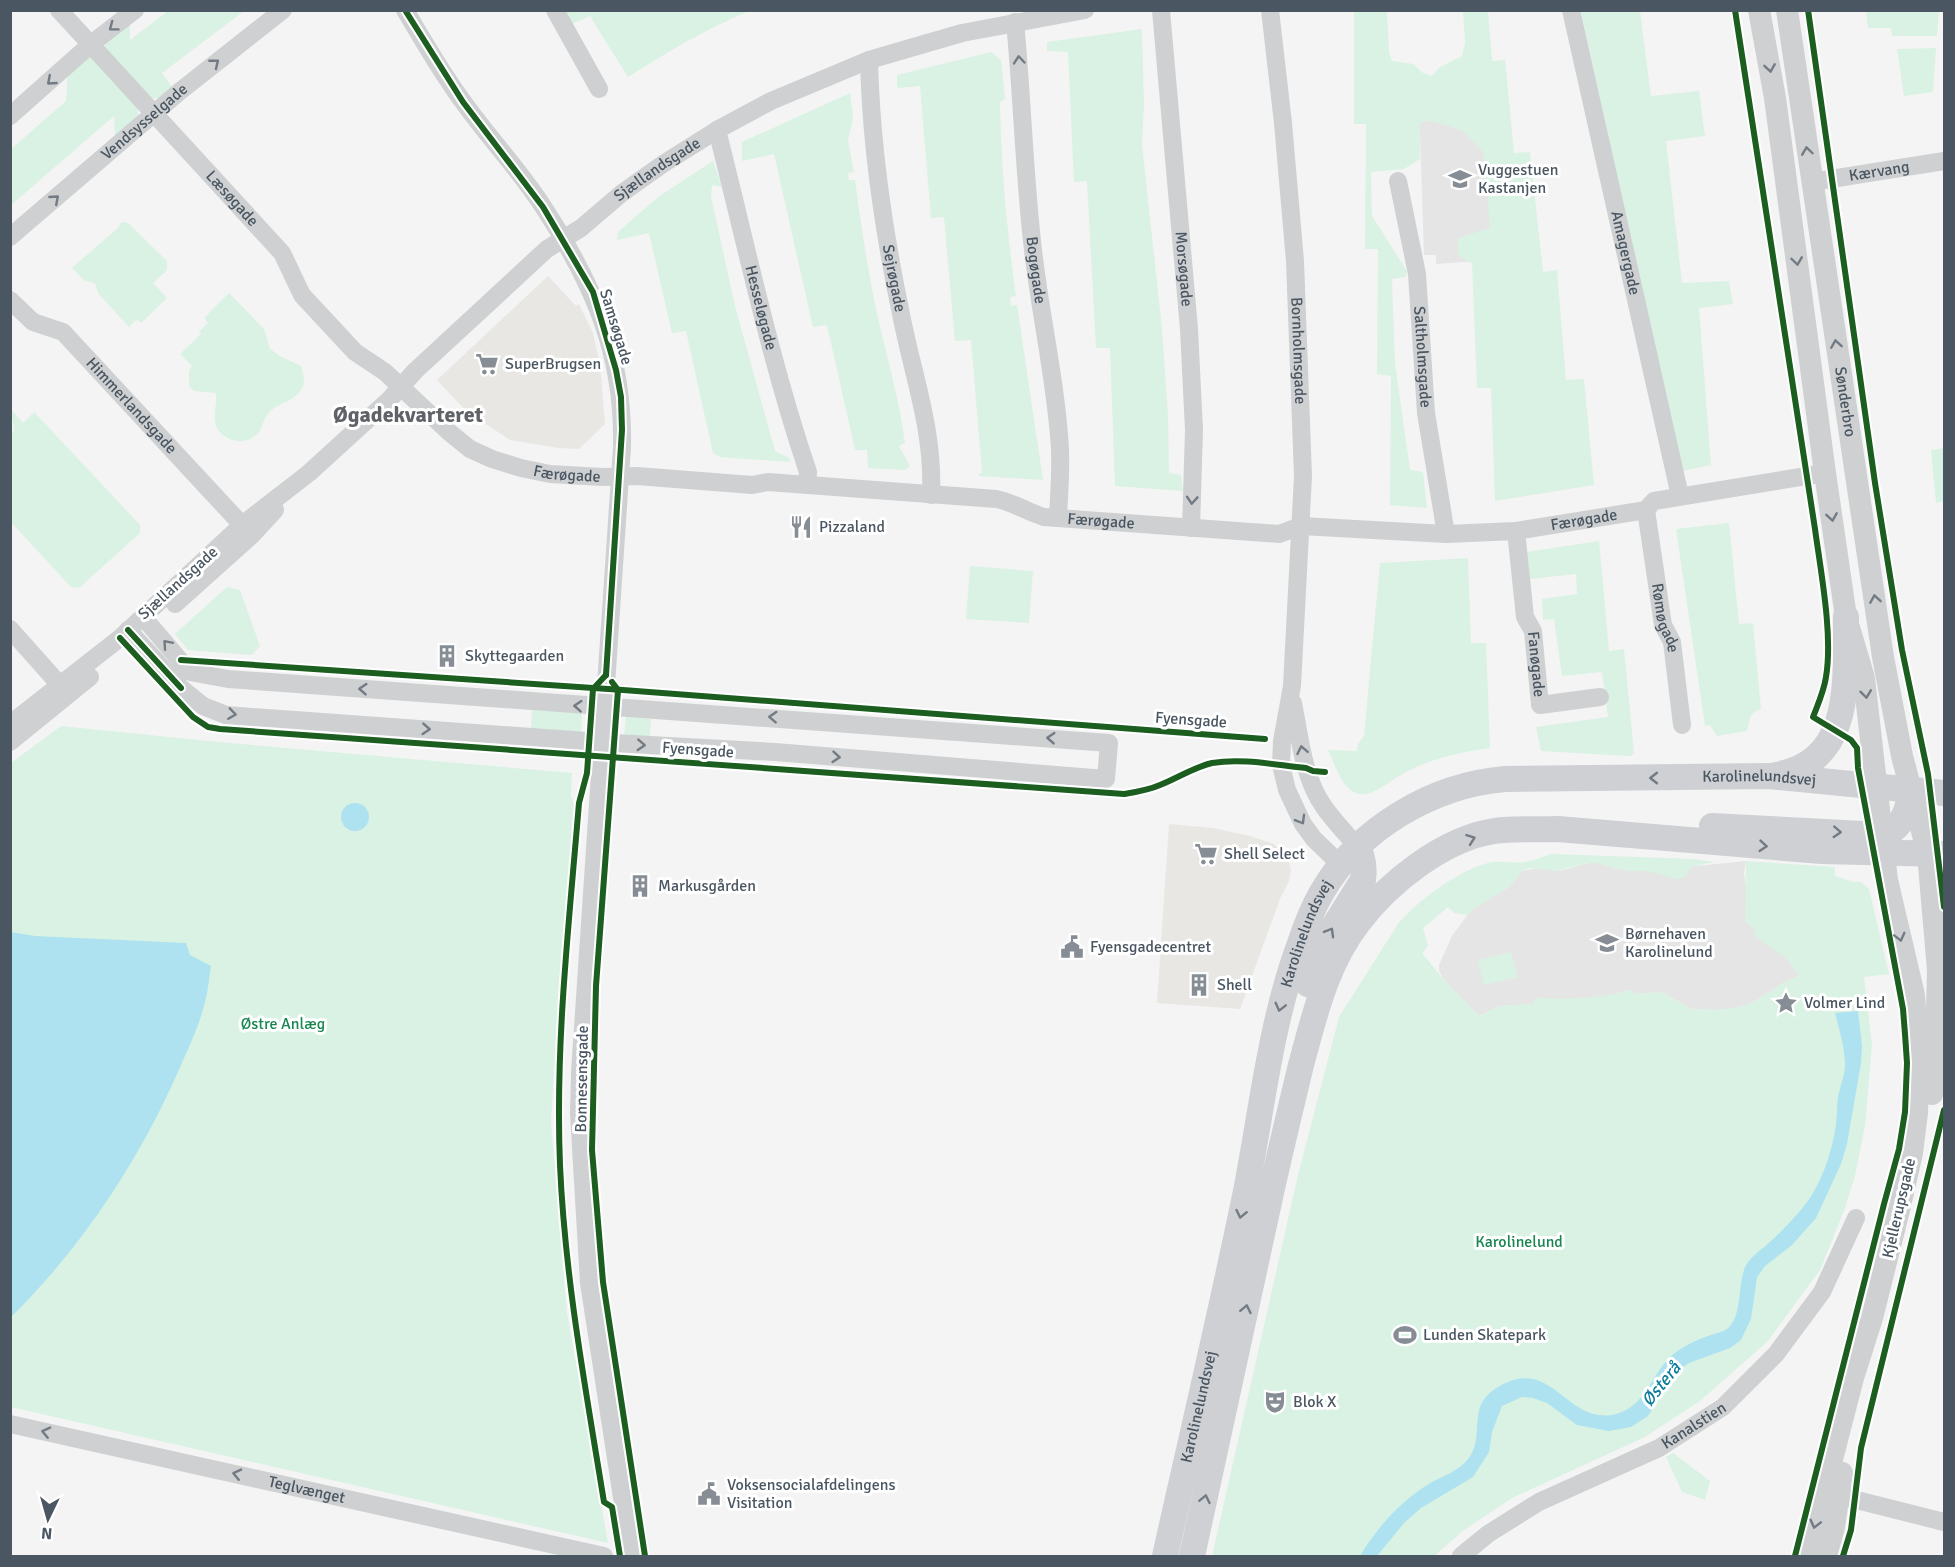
<svg xmlns="http://www.w3.org/2000/svg" width="1955" height="1567" font-family="Signika,sans-serif">
<style>
.commercial{fill:#e8e7e3}
.education{fill:#e6e5e6}
.green{fill:#d9f2e3}
.water{fill:#aee2f0}
.lines{fill:none;stroke-linecap:round;stroke-linejoin:round}
.minor{stroke:#ced0d2;stroke-width:18}
.tertiary{stroke:#ced0d2;stroke-width:22}
.secondary{stroke:#ced0d4;stroke-width:26}
.cycleway-casing{stroke:#fff;stroke-width:10}
.cycleway{stroke:#1b5e20;stroke-width:6}
.oneway{stroke:#727b83}
.oneway2{stroke:#727b84}
.labels{text-anchor:middle;dominant-baseline:central;stroke-width:6;stroke-linejoin:round;paint-order:stroke}
.street-label{font-size:16px;fill:#4a5661;stroke:#fff}
.poi-label{font-size:16px;fill:#4a5661;stroke:#fff;text-anchor:start}
.park-label{font-size:16px;fill:#17864f;stroke:#fff}
.water-label{font-size:18px;font-style:italic;fill:#0c7c9b;stroke:#fff}
.district-label{font-size:22px;font-weight:bold;fill:#5f6368;stroke:#fff}
</style>
<rect width="100%" height="100%" fill="#f4f4f4"/>
<!-- commercial -->
<g class="commercial">
<path d="M548,276L576,306L579,304L593,333L600,364L605,424L579,449L558,448L510,440L465,410L437,380Z"/>
<path d="M1169,824L1213,828L1250,836L1274,844L1288,858L1291,870L1289,881L1280,899L1240,1009L1157,1003Z"/>
</g>
<!-- education -->
<g class="education">
<path d="M1474,97L1504,259L1436,264V255H1424L1419,101Z"/>
<path d="M1746,861L1744,874L1754,929L1788,960L1799,976L1783,983L1752,1003L1735,1008L1716,1010L1691,1009L1662,992L1634,994L1632,990L1600,997L1563,1000L1536,998L1533,1004L1500,1006L1479,1016L1444,980L1439,971V965L1452,936L1471,910L1509,887L1522,871L1538,868L1557,871L1564,870L1587,863H1598L1626,871H1647Z"/>
</g>
<!-- green -->
<g class="green">
<path d="M168,11H244L162,73L172,87L159,98L151,99L104,49L106,41L130,21V40Z"/>
<path d="M565,11H749C706,29 667,52 628,77L590,16L572,24Z"/>
<path d="M1354,11H1387L1389,53L1392,61L1413,64L1423,73L1432,76L1440,67L1462,56L1465,43L1463,11H1488L1492,61L1505,60L1514,153L1530,152L1543,272L1557,270L1566,380L1584,379L1594,485L1495,501L1491,388H1477L1472,263L1458,255V238L1490,228L1483,152L1463,131L1432,121L1420,122V159L1404,169L1371,172L1372,216L1407,271L1406,277L1392,279L1395,363L1410,470L1423,472L1427,508L1390,505L1391,376L1377,374L1378,249H1365L1366,124H1354Z"/>
<path d="M1581,11H1640L1651,96L1699,91L1705,136L1666,141L1682,283L1729,281L1733,304L1699,308L1711,465L1682,471Z"/>
<path d="M1866,11H1939L1937,36H1892L1891,28H1868Z"/>
<path d="M1142,29L1144,105L1142,144L1162,329L1168,416L1169,473L1181,475L1183,491L1115,486L1110,348H1096L1087,181L1074,182L1068,52L1047,51V42Z"/>
<path d="M1936,48L1933,92L1904,96L1897,49Z"/>
<path d="M991,52L1001,60L1005,99L1000,102C1001,167 1007,231 1016,296L1010,297L1011,306L1017,305L1043,480L979,476V473H982L971,340L955,341L944,217L931,218L920,86L897,88V75Z"/>
<path d="M91,57L138,105V118L115,136L114,116L11,205L10,150L66,101L68,71L81,59Z"/>
<path d="M850,93L853,118L848,140L854,172L848,173L849,180H855C862,231 869,281 881,331C890,368 900,405 905,443L899,446L910,466L905,470L868,468L867,450H855L827,325L813,327L774,154L742,161V142Z"/>
<path d="M713,161L722,187L712,185L711,196L735,306L775,451L791,459L789,462L720,457L713,453L686,331L672,333L649,233L617,240L618,232L658,197Z"/>
<path d="M124,222L128,223L167,261V270L153,283L167,298L141,323L137,319L129,327L98,293L95,283L85,281L72,268L119,227L120,223Z"/>
<path d="M229,293L264,329L270,349L280,356L301,366C303,373 306,382 302,388C295,402 278,402 269,413C262,419 263,431 255,436C242,447 217,439 215,421C214,412 217,402 216,393L194,391L189,386V371L192,366L180,354L201,334L199,332L208,323L204,318Z"/>
<path d="M11,409L23,423L34,412L140,525V533L79,588L71,587L11,522L10,440L14,429Z"/>
<path d="M1944,448V501L1936,503L1931,450Z"/>
<path d="M1729,523L1739,624L1753,623L1761,709L1754,712L1750,718L1747,731L1717,736L1710,725L1705,726L1676,529Z"/>
<path d="M1599,541L1609,651L1624,649L1634,753L1631,756L1541,751L1536,727L1608,717L1602,672L1562,676L1554,619L1543,620L1542,599L1577,594L1576,574L1530,579L1527,552Z"/>
<path d="M1468,558L1471,643H1486L1490,748C1455,753 1424,760 1394,779C1384,786 1372,795 1360,794C1342,791 1335,764 1328,750L1357,751L1358,744L1364,736L1380,563Z"/>
<path d="M970,566L1033,571L1029,623L966,619Z"/>
<path d="M227,587L240,590L260,646L252,655L188,650L175,634Z"/>
<path d="M532,710L582,713L581,734L531,730Z"/>
<path d="M626,717L651,719L650,738L624,737Z"/>
<path d="M61,726L218,742L572,773L571,796L574,805L558,1000L551,1122L567,1313L608,1543L11,1407V763Z"/>
<path d="M1551,854L1695,859L1714,862L1690,867L1686,877L1677,879L1647,871H1626L1598,863H1587L1557,871L1530,868L1522,871L1509,887L1498,894L1471,910L1468,915L1454,913L1448,907L1423,928L1428,946L1422,953L1444,980L1479,1016L1500,1006L1533,1004L1535,998C1569,1000 1599,998 1632,990L1634,994L1662,992L1691,1009L1716,1010L1735,1008L1752,1003L1783,983L1799,976L1788,960L1754,935V929L1745,922L1746,861L1835,867V876L1853,882H1861L1869,889L1889,974L1864,977L1872,1045L1865,1126L1855,1176L1844,1211L1820,1270L1768,1341L1700,1401L1645,1437L1512,1498L1464,1530L1434,1556H1212L1298,1175L1339,1017L1398,924C1416,902 1460,869 1488,863C1500,860 1513,864 1525,862C1534,861 1543,856 1551,854Z"/>
<path d="M1511,952L1518,977L1484,985L1478,960Z"/>
<path d="M1673,1453L1710,1481L1705,1500L1682,1492L1666,1457Z"/>
</g>
<!-- water -->
<g class="water">
<circle cx="355" cy="817" r="14"/>
<path d="M11,932L35,936L186,943L190,955L211,966C209,978 208,991 205,1002C199,1027 187,1051 177,1074C137,1164 81,1248 11,1317Z"/>
<path d="M1858,1011L1862,1046L1861,1063L1847,1144L1841,1164L1816,1218L1792,1245L1765,1266L1757,1277L1751,1319L1741,1340L1730,1348L1689,1363L1676,1372L1648,1416L1631,1427L1609,1431L1577,1425L1547,1403L1533,1398L1522,1397L1502,1406L1492,1432L1489,1452L1473,1477L1421,1508L1404,1523L1377,1556H1360C1376,1529 1400,1502 1427,1485C1441,1476 1459,1472 1469,1458C1486,1434 1465,1406 1498,1387C1552,1355 1564,1422 1612,1415C1645,1409 1650,1376 1671,1356C1683,1346 1696,1340 1711,1335C1716,1333 1723,1332 1727,1329C1743,1317 1737,1283 1746,1265C1753,1254 1763,1249 1772,1240C1782,1231 1791,1221 1800,1211C1820,1188 1832,1154 1836,1124C1837,1115 1837,1106 1838,1097C1840,1086 1846,1073 1845,1062C1844,1045 1839,1029 1835,1013Z"/>
</g>
<g class="lines">
<!-- minor -->
<g class="minor">
<path id="s1" d="M59,10L282,253L302,295L355,352L385,372L449,432L470,449L492,459L521,468L550,474L602,477L637,476L752,485L768,482L996,499C1013,502 1027,512 1044,517L1279,534L1301,526L1446,534L1516,531L1646,510L1654,501L1825,473"/>
<path d="M405,10C424,42 442,74 464,103C489,138 521,172 544,208C594,285 624,354 622,447L580,1072L579,1114L589,1283L631,1556"/>
<path d="M555,10L599,89"/>
<path id="s2" d="M1161,10L1189,329L1194,430L1191,528"/>
<path id="s3" d="M1270,10L1283,123L1295,261L1303,476L1292,686L1282,741L1281,765L1287,790L1303,824L1314,839L1341,865"/>
<path id="s4" d="M1571,10L1680,496"/>
<path id="s5" d="M1015,22C1022,95 1024,168 1032,241C1039,310 1056,379 1060,449C1061,472 1059,495 1058,518"/>
<path id="s6" d="M869,60C871,147 884,234 902,319C914,379 934,432 931,495"/>
<path d="M10,116L91,44L135,10"/>
<path id="s7" d="M717,130C746,244 770,360 808,472L807,485"/>
<path id="s8" d="M1398,181L1417,274L1426,413L1446,534"/>
<path id="s9" d="M1812,182L1944,161"/>
<path id="s10" d="M10,237L179,92L283,10"/>
<path id="s11" d="M10,300L33,322L63,332L242,525"/>
<path id="s12" d="M1646,510L1663,625L1672,642L1682,725"/>
<path id="s13" d="M1516,531L1525,617L1533,631L1540,705L1600,697"/>
<path d="M175,604L253,534L275,510"/>
<path d="M10,629L67,693"/>
<path d="M128,630L181,688L203,706L226,715L614,743L775,752L1106,779L1109,743C816,721 522,701 228,679L190,672L143,617"/>
<path d="M1293,703C1300,738 1303,777 1324,807C1334,821 1346,834 1358,847"/>
<path id="s14" d="M10,724L120,638L242,525L309,473L389,400L415,371L547,249L581,228L622,193L663,164L717,130L771,101L869,60L962,33L1085,10"/>
<path d="M10,742L90,677"/>
<path id="s15" d="M10,1424L604,1556"/>
<path d="M1825,1492L1944,1522"/>
<path id="s16" d="M1461,1556L1488,1534L1539,1502L1659,1448L1723,1407L1776,1354L1822,1292L1856,1218"/>
</g>
<!-- tertiary -->
<g class="tertiary">
<path d="M1759,10L1775,98L1825,473L1846,617L1864,678L1887,880L1914,995L1919,1061L1917,1113L1912,1153L1899,1210L1872,1318L1853,1378L1807,1556"/>
<path id="s17" d="M1787,10L1883,657L1902,756L1928,854L1938,970L1936,1051L1932,1094"/>
<path d="M1826,1556L1834,1527L1842,1473"/>
</g>
<!-- secondary -->
<g class="secondary">
<path d="M1776,775C1855,761 1845,679 1846,617"/>
<path d="M1712,826L1882,835C1903,829 1908,809 1911,790"/>
<path d="M1308,984L1323,944L1363,880C1365,868 1363,858 1358,847"/>
<path id="s18" d="M1165,1556C1192,1435 1221,1313 1246,1191C1262,1109 1270,1026 1299,946C1305,928 1312,909 1322,892C1359,828 1433,785 1505,779L1769,776L1944,793"/>
<path d="M1192,1556C1218,1438 1243,1320 1269,1202C1279,1156 1290,1111 1301,1065C1314,1017 1326,964 1358,923C1388,883 1443,839 1494,831C1515,828 1537,830 1558,829L1822,851L1944,854"/>
</g>
<!-- cycleway casing -->
<g class="cycleway-casing">
<g id="cycleway">
<path d="M405,10L463,102L543,207L593,292L616,370L621,397L622,430L606,675"/>
<path d="M1735,10L1815,529C1821,573 1833,635 1826,677C1824,691 1818,704 1813,717L1851,740L1857,748L1858,768L1903,1009L1905,1034L1907,1063L1905,1112L1899,1149L1884,1204L1795,1556"/>
<path d="M1808,10L1875,483L1902,650L1928,774L1944,907"/>
<path d="M128,630L181,688"/>
<path d="M120,638L193,717L208,727L220,729L1124,794C1136,792 1149,790 1160,785C1178,778 1194,767 1212,763C1243,758 1275,765 1306,768L1313,771L1325,772"/>
<path d="M181,660L623,690L1265,739"/>
<path d="M606,675L593,689L587,773L579,803C569,924 555,1044 560,1165C565,1279 586,1391 604,1502L612,1507L620,1556"/>
<path d="M612,682L618,690L596,986L592,1150L603,1282L645,1556"/>
<path d="M1843,1556L1851,1530L1861,1448L1944,1110"/>
</g>
</g>
<!-- cycleway -->
<use href="#cycleway" class="cycleway"/>
</g>
<!-- one-way arrows -->
<defs><path id="oneway-chevron" d="M-2-3.5L2.5 0L-2 3.5" fill="none" stroke-width="1.6" stroke-linecap="round" stroke-linejoin="round" transform="scale(1.5)"/></defs>
<g class="oneway">
<use href="#oneway-chevron" transform="translate(113 27) rotate(143)"/>
<use href="#oneway-chevron" transform="translate(1019 60) rotate(-95)"/>
<use href="#oneway-chevron" transform="translate(215 63) rotate(-39)"/>
<use href="#oneway-chevron" transform="translate(1770 68) rotate(81)"/>
<use href="#oneway-chevron" transform="translate(51 81) rotate(139)"/>
<use href="#oneway-chevron" transform="translate(1807 151) rotate(-98)"/>
<use href="#oneway-chevron" transform="translate(55 199) rotate(-41)"/>
<use href="#oneway-chevron" transform="translate(1797 261) rotate(82)"/>
<use href="#oneway-chevron" transform="translate(1836 344) rotate(-99)"/>
<use href="#oneway-chevron" transform="translate(1192 500) rotate(94)"/>
<use href="#oneway-chevron" transform="translate(1832 517) rotate(81)"/>
<use href="#oneway-chevron" transform="translate(1875 599) rotate(-99)"/>
<use href="#oneway-chevron" transform="translate(167 644) rotate(-131)"/>
<use href="#oneway-chevron" transform="translate(363 689) rotate(-176)"/>
<use href="#oneway-chevron" transform="translate(1866 694) rotate(83)"/>
<use href="#oneway-chevron" transform="translate(578 706) rotate(-176)"/>
<use href="#oneway-chevron" transform="translate(232 714) rotate(8)"/>
<use href="#oneway-chevron" transform="translate(773 717) rotate(-177)"/>
<use href="#oneway-chevron" transform="translate(426 729) rotate(4)"/>
<use href="#oneway-chevron" transform="translate(1051 738) rotate(-176)"/>
<use href="#oneway-chevron" transform="translate(641 745) rotate(3)"/>
<use href="#oneway-chevron" transform="translate(1302 750) rotate(-101)"/>
<use href="#oneway-chevron" transform="translate(836 757) rotate(5)"/>
<use href="#oneway-chevron" transform="translate(1301 820) rotate(60)"/>
<use href="#oneway-chevron" transform="translate(1900 937) rotate(76)"/>
<use href="#oneway-chevron" transform="translate(46 1432) rotate(-167)"/>
<use href="#oneway-chevron" transform="translate(237 1474) rotate(-167)"/>
<use href="#oneway-chevron" transform="translate(1815 1524) rotate(104)"/>
</g>
<g class="oneway2">
<use href="#oneway-chevron" transform="translate(1654 778) rotate(180)"/>
<use href="#oneway-chevron" transform="translate(1837 832) rotate(3)"/>
<use href="#oneway-chevron" transform="translate(1471 839) rotate(-20)"/>
<use href="#oneway-chevron" transform="translate(1763 846) rotate(5)"/>
<use href="#oneway-chevron" transform="translate(1330 932) rotate(-60)"/>
<use href="#oneway-chevron" transform="translate(1280 1007) rotate(104)"/>
<use href="#oneway-chevron" transform="translate(1241 1214) rotate(102)"/>
<use href="#oneway-chevron" transform="translate(1246 1309) rotate(-78)"/>
<use href="#oneway-chevron" transform="translate(1205 1499) rotate(-78)"/>
</g>
<!-- icons -->
<defs>
<g id="school-bare" transform="scale(1.8)"><path d="M0-5L7-2L0 1L-7-2ZM-4 1L0 2.5L4 1V4Q0 6-4 4Z" fill="#868d94" stroke="#fff" stroke-width="2.5" paint-order="stroke"/></g>
<g id="supermarket-bare" transform="scale(1.8)"><path d="M-6-5.5h2.5l.6 2H6L4.5 2H-2.5L-4.4-4H-6ZM-1.5 3.2a1.3 1.3 0 1 0 .1 0ZM3 3.2a1.3 1.3 0 1 0 .1 0Z" fill="#868d94" stroke="#fff" stroke-width="2.5" paint-order="stroke"/></g>
<g id="restaurant-bare" transform="scale(1.8)"><path d="M-5-6h1v4h1v-4h1v4h1v-4h1v5L-1.5 .5V6h-2V.5L-5-1ZM5-6V6H3V1.5H1.5Q1.5-4 5-6Z" fill="#868d94" stroke="#fff" stroke-width="2.5" paint-order="stroke"/></g>
<g id="building-bare" transform="scale(1.8)"><path d="M-4-6H4V6H1V3H-1V6H-4ZM-2.5-4.3h1.7v1.8h-1.7ZM.8-4.3h1.7v1.8H.8ZM-2.5-1h1.7V.8h-1.7ZM.8-1h1.7V.8H.8Z" fill="#868d94" stroke="#fff" stroke-width="2.5" paint-order="stroke"/></g>
<g id="civic-bare" transform="scale(1.8)"><path d="M-.6-6.5H3V-4.5H.6V-3L4-1V1h2V6H-6V1h2V-1L-.6-3ZM-1.2 2.5V6h2.4V2.5Z" fill="#868d94" stroke="#fff" stroke-width="2.5" paint-order="stroke"/></g>
<g id="sight-bare" transform="scale(1.8)"><path d="M0-6L1.8-2.2L6-1.7L2.9 1.2L3.7 5.4L0 3.3L-3.7 5.4L-2.9 1.2L-6-1.7L-1.8-2.2Z" fill="#868d94" stroke="#fff" stroke-width="2.5" paint-order="stroke"/></g>
<g id="stadium-bare" transform="scale(1.8)"><path d="M0-5a6.5 5 0 1 0 0 10a6.5 5 0 1 0 0-10ZM-3.5-1.8h7v3.6h-7Z" fill="#868d94" stroke="#fff" stroke-width="2.5" paint-order="stroke"/></g>
<g id="theatre-bare" transform="scale(1.8)"><path d="M-5-5.5Q0-4 5-5.5V0Q5 5 0 6Q-5 5-5 0ZM-3.3-2.5H-1v1.5H-3.3ZM1-2.5H3.3v1.5H1ZM-2.8 1Q0 5.5 2.8 1Z" fill="#868d94" stroke="#fff" stroke-width="2.5" paint-order="stroke"/></g>
</defs>
<g fill-rule="evenodd">
<use href="#school-bare" x="1460" y="179"/>
<use href="#supermarket-bare" x="487" y="364"/>
<use href="#restaurant-bare" x="801" y="527"/>
<use href="#building-bare" x="447" y="656"/>
<use href="#supermarket-bare" x="1206" y="854"/>
<use href="#building-bare" x="640" y="886"/>
<use href="#school-bare" x="1607" y="943"/>
<use href="#civic-bare" x="1072" y="947"/>
<use href="#building-bare" x="1199" y="985"/>
<use href="#sight-bare" x="1786" y="1003"/>
<use href="#stadium-bare" x="1405" y="1335"/>
<use href="#theatre-bare" x="1275" y="1402"/>
<use href="#civic-bare" x="709" y="1494"/>
</g>
<g class="labels">
<!-- street labels -->
<g class="street-label">
<text stroke="none"><textPath href="#s10" startOffset="177">Vendsysselgade</textPath></text>
<text stroke="none"><textPath href="#s14" startOffset="854">Sjællandsgade</textPath></text>
<text stroke="none"><textPath href="#s9" startOffset="68">Kærvang</textPath></text>
<text stroke="none"><textPath href="#s1" startOffset="256">Læsøgade</textPath></text>
<text stroke="none"><textPath href="#s4" startOffset="249">Amagergade</textPath></text>
<text stroke="none"><textPath href="#s2" startOffset="260">Morsøgade</textPath></text>
<text stroke="none"><textPath href="#s5" startOffset="249">Bogøgade</textPath></text>
<text stroke="none"><textPath href="#s6" startOffset="220">Sejrøgade</textPath></text>
<text stroke="none"><textPath href="#s7" startOffset="183">Hesseløgade</textPath></text>
<text transform="translate(616 327) rotate(73)">Samsøgade</text>
<text stroke="none"><textPath href="#s3" startOffset="342">Bornholmsgade</textPath></text>
<text stroke="none"><textPath href="#s8" startOffset="178">Saltholmsgade</textPath></text>
<text stroke="none"><textPath href="#s17" startOffset="396">Sønderbro</textPath></text>
<text stroke="none"><textPath href="#s11" startOffset="164">Himmerlandsgade</textPath></text>
<text stroke="none"><textPath href="#s1" startOffset="706">Færøgade</textPath></text>
<text stroke="none"><textPath href="#s1" startOffset="1731">Færøgade</textPath></text>
<text stroke="none"><textPath href="#s1" startOffset="1245">Færøgade</textPath></text>
<text transform="translate(178 583) rotate(-42)">Sjællandsgade</text>
<text stroke="none"><textPath href="#s12" startOffset="110">Rømøgade</textPath></text>
<text stroke="none"><textPath href="#s13" startOffset="136">Fanøgade</textPath></text>
<text transform="translate(1191 720) rotate(4)">Fyensgade</text>
<text transform="translate(698 750) rotate(4)">Fyensgade</text>
<text stroke="none"><textPath href="#s18" startOffset="1161">Karolinelundsvej</textPath></text>
<text stroke="none"><textPath href="#s18" startOffset="639">Karolinelundsvej</textPath></text>
<text transform="translate(582 1079) rotate(-89)">Bonnesensgade</text>
<text transform="translate(1899 1208) rotate(-77)">Kjellerupsgade</text>
<text stroke="none"><textPath href="#s18" startOffset="153">Karolinelundsvej</textPath></text>
<text stroke="none"><textPath href="#s16" startOffset="268">Kanalstien</textPath></text>
<text stroke="none"><textPath href="#s15" startOffset="304">Teglvænget</textPath></text>
</g>
<!-- poi labels -->
<g class="poi-label">
<text x="1478" y="170">Vuggestuen<tspan x="1478" dy="18">Kastanjen</tspan></text>
<text x="505" y="364">SuperBrugsen</text>
<text x="819" y="527">Pizzaland</text>
<text x="465" y="656">Skyttegaarden</text>
<text x="1224" y="854">Shell Select</text>
<text x="658" y="886">Markusgården</text>
<text x="1625" y="934">Børnehaven<tspan x="1625" dy="18">Karolinelund</tspan></text>
<text x="1090" y="947">Fyensgadecentret</text>
<text x="1217" y="985">Shell</text>
<text x="1804" y="1003">Volmer Lind</text>
<text x="1423" y="1335">Lunden Skatepark</text>
<text x="1293" y="1402">Blok X</text>
<text x="727" y="1485">Voksensocialafdelingens<tspan x="727" dy="18">Visitation</tspan></text>
</g>
<!-- park labels -->
<g class="park-label">
<text x="283" y="1024">Østre Anlæg</text>
<text x="1519" y="1242">Karolinelund</text>
</g>
<!-- water labels -->
<g class="water-label">
<text transform="translate(1661 1384) rotate(-51)">Østerå</text>
</g>
<!-- district labels -->
<g class="district-label">
<text x="408" y="414">Øgadekvarteret</text>
</g>
</g>
<!-- border -->
<rect width="1955" height="1567" fill="none" stroke="#4a5661" stroke-width="24"/>
<!-- north arrow -->
<g transform="translate(48 1519) rotate(185)" stroke="#ffffff" stroke-width="4.5" paint-order="stroke">
<path d="M0-4.5L10 22L0 15L-10 22Z" fill="#4a5661"/>
<text y="-9" font-size="16" font-weight="bold" text-anchor="middle" fill="#4a5661">N</text>
</g>
</svg>
